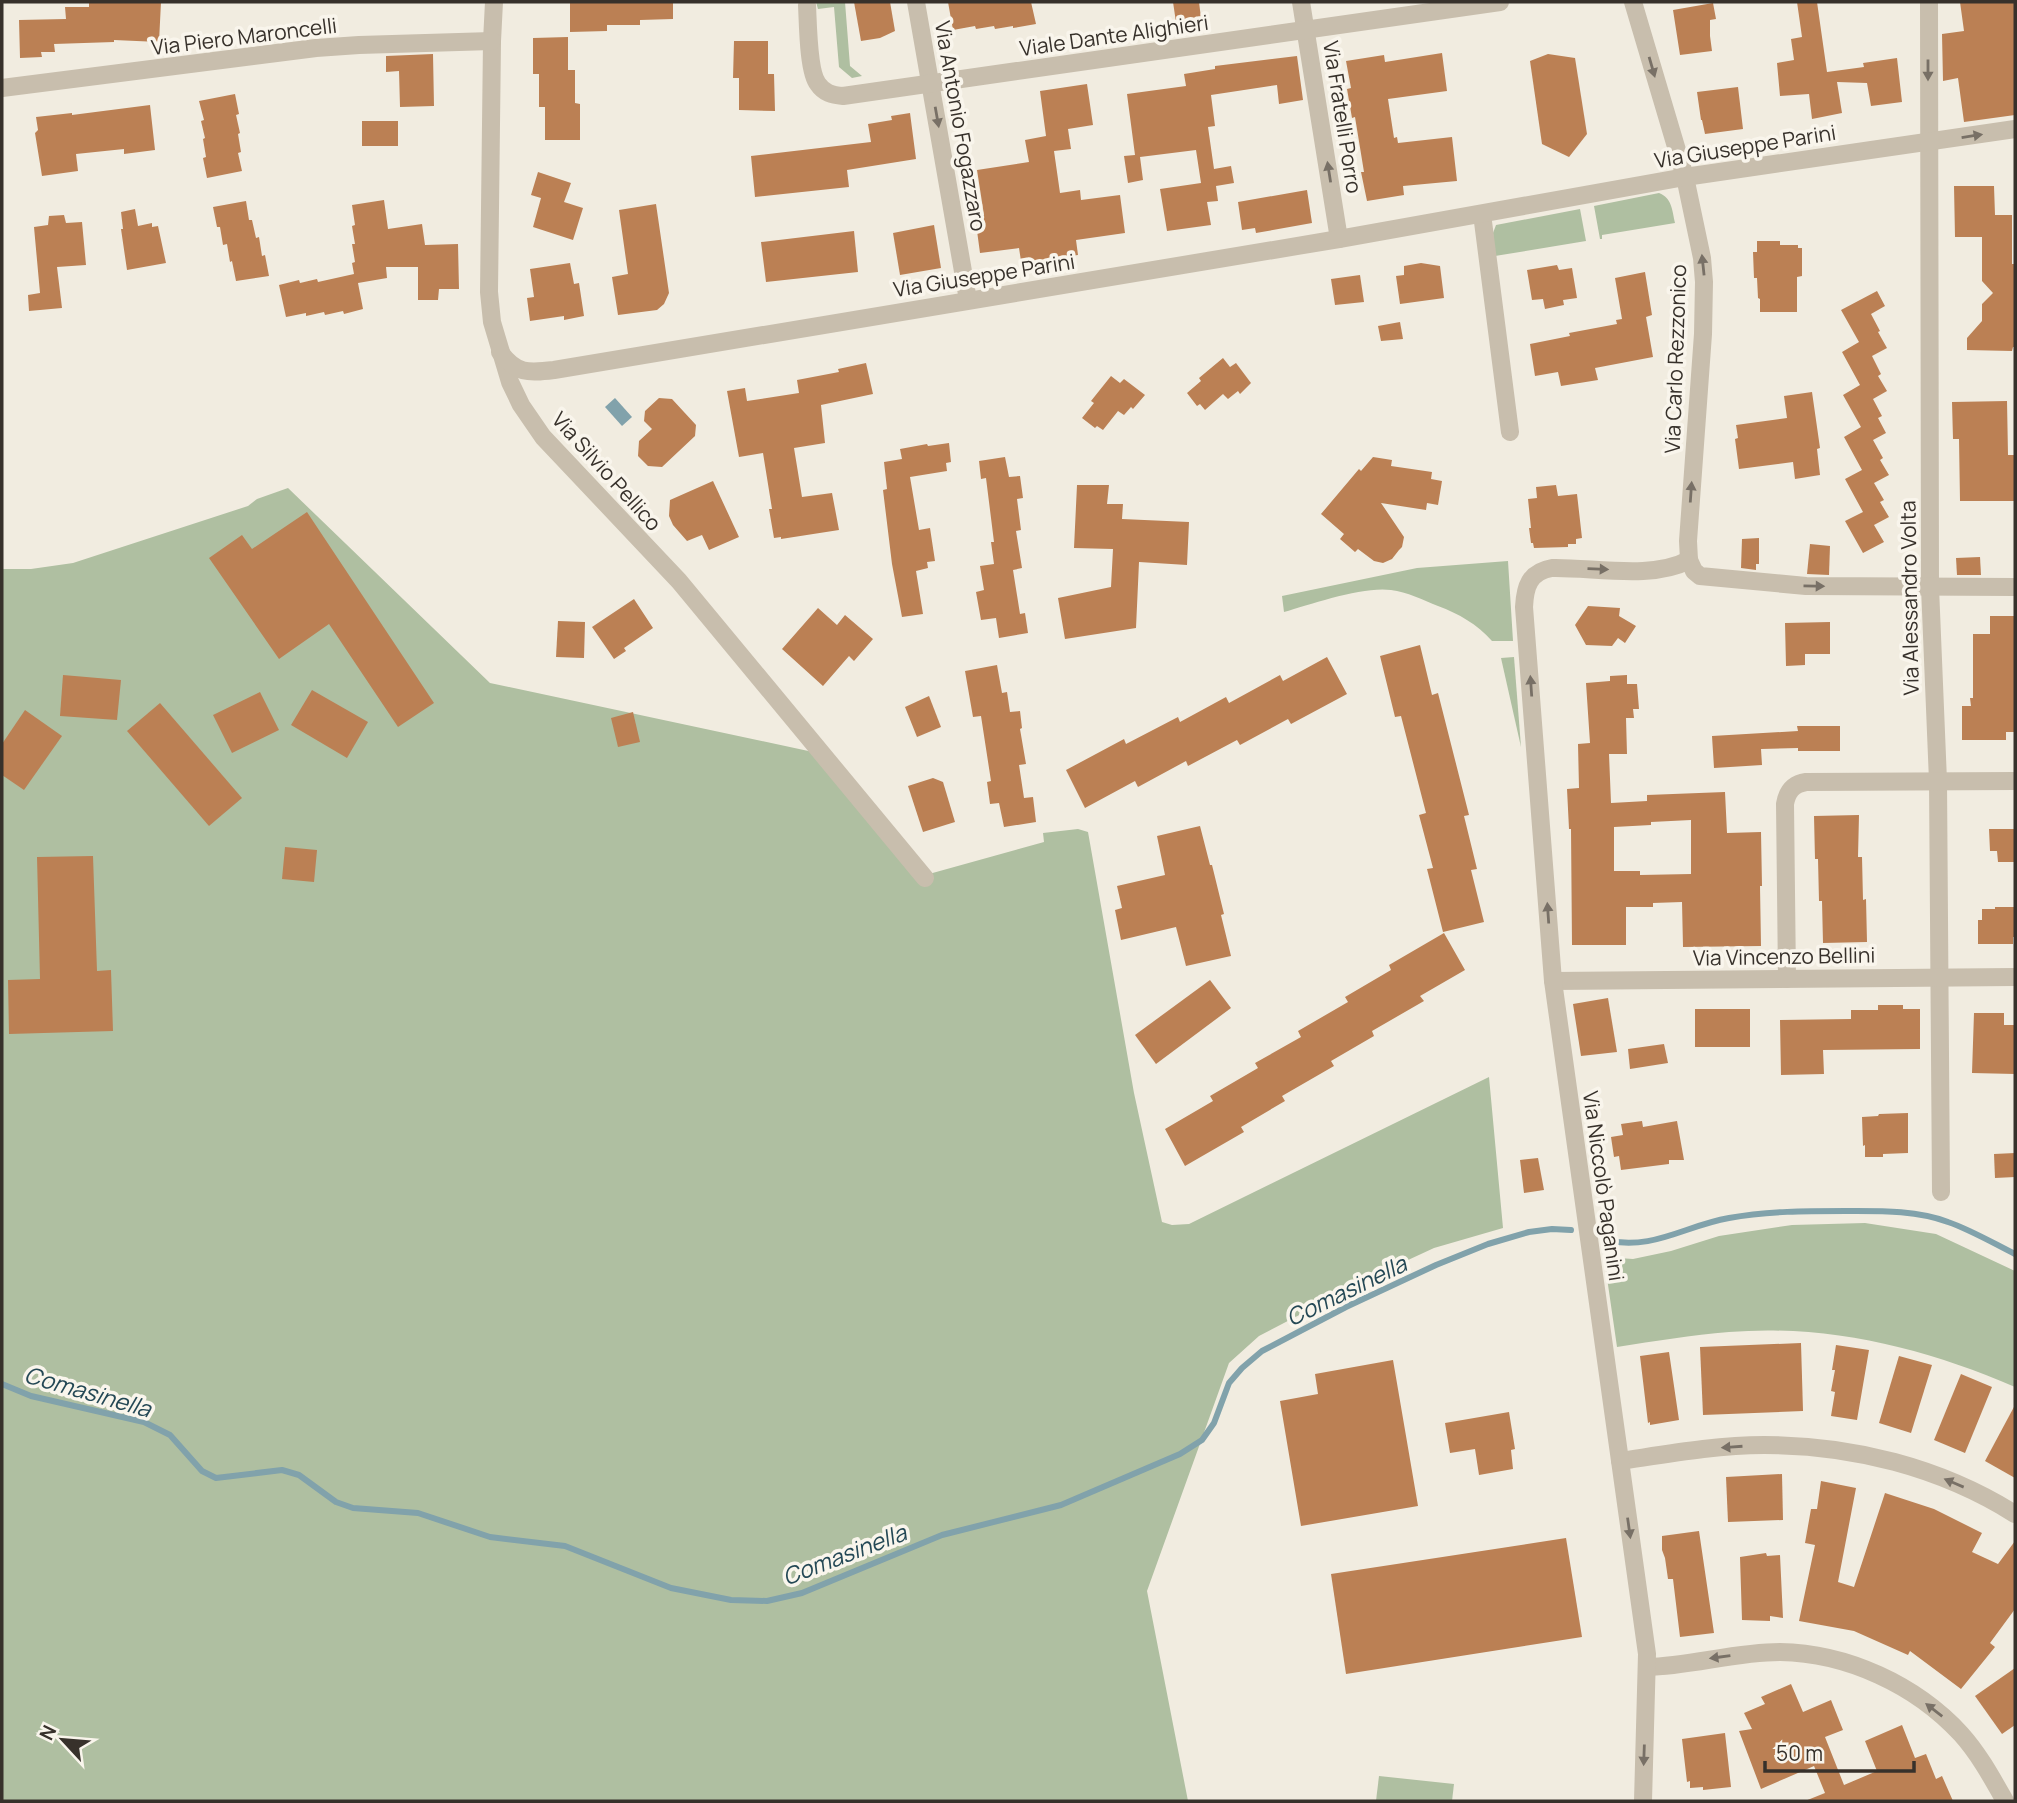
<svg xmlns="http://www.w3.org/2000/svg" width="2017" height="1803" font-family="Manrope,sans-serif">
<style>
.green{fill:#afbfa1}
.water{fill:#81a2ab}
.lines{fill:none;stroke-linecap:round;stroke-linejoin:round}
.stream{stroke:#81a2ab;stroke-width:6}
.building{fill:#bb8054;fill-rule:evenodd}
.minor{stroke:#c8bead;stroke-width:18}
.oneway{fill:#787066}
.labels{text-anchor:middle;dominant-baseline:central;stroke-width:7;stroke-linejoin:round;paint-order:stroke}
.street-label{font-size:21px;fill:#37312b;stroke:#f9f5ec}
.water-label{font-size:23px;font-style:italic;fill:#244855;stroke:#f9f5ec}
</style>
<rect width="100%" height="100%" fill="#f1ece0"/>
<!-- green -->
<g class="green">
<path d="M816,2H845L850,66L862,76L852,78L839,67L834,7L818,9Z"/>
<path d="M1659,193C1672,198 1672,210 1675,223L1602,235V239H1600L1594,206Z"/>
<path d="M1580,209L1586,241L1495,256L1493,233L1496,225Z"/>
<path d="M288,488L490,683L813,752L929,874L1044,842L1043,833L1078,829L1088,832L1134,1093L1162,1222L1172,1225L1189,1224L1489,1077L1503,1228L1434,1248L1380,1273L1259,1336L1229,1363L1147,1591L1188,1801H2V569H31L73,563L248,506L257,499Z"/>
<path d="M1508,561L1513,641H1492C1477,624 1459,614 1438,606C1423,600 1407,592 1391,590C1364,586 1311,604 1284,612L1282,596L1417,568Z"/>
<path d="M1514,657L1521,747L1501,658Z"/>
<path d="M1865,1223L1936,1234L2015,1271V1387C1925,1348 1828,1324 1729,1332C1692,1335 1655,1341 1617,1347L1604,1257L1633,1259L1671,1251L1719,1236L1792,1225Z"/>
<path d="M1379,1776L1454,1784L1452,1801H1376Z"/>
</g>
<!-- water -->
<path class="water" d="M615,398L632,417L622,426L605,407Z"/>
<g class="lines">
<!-- stream -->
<g class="stream">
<path d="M1604,1240C1654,1251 1683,1226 1729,1218C1767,1211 1807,1211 1846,1211C1879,1211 1916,1210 1948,1222C1971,1230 1993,1243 2015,1254"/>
<path d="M2,1384L31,1396L144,1422L170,1435L202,1471L216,1478L282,1470L299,1475L336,1502L353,1508L418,1513L490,1537L565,1546L671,1588L731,1600L767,1601L802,1593L942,1535L1061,1505L1180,1454L1202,1440L1214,1423L1229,1383L1242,1368L1262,1351L1346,1307L1436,1265L1488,1244L1529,1232L1552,1229L1571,1230"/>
</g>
</g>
<!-- building -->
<g class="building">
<path d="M89,2H161L159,42L114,40V42L54,44L55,52H41L42,57L20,58L19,20L66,19L65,7H89Z"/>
<path d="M570,2H673V19L640,20V25H607V31L570,32Z"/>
<path d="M854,2H890L895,31L880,38L861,41Z"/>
<path d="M948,2H1031L1036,24L1013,28V26L995,29L994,26L976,29L975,26L953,30Z"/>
<path d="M1173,2H1199L1202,26L1177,29Z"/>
<path d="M1797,2H1817L1827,72L1864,67L1863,63L1897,58L1902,102L1871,106L1867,83L1837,82L1842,113L1812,119L1809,94L1780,96L1777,63L1794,60L1791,39L1802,37Z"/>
<path d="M1960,2H2015V115L1964,122L1958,78L1943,81L1942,34L1964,31Z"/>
<path d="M1713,3L1716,19L1710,20V36L1712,51L1680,55L1673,10Z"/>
<path d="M568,37V70H575V103L580,104V140H545V107H539V74H533V38Z"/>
<path d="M734,41H768V74H774L775,111L739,110V78H733Z"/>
<path d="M1442,53L1447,91L1388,99L1394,138L1397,137L1398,143L1452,137L1457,181L1403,186L1404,195L1367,201L1361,172H1364L1355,117L1352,118L1347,89L1351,88L1346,61L1384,55L1385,62Z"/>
<path d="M433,54L434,106L400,107L399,71L386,72V56Z"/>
<path d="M1548,54L1575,58L1587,134L1569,157L1542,144L1530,61Z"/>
<path d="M1297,56L1303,100L1279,104L1277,85L1211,95L1215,126L1208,127L1214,169L1231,166L1234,183L1216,186L1218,201L1207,202L1211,225L1167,231L1160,189L1201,183L1196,150L1140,157L1143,180L1128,183L1124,156L1135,155L1127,94L1186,86L1184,74L1215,69V66Z"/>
<path d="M1087,84L1093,125L1068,129L1071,149L1054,151L1060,193L1080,190L1081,200L1120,195L1125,233L1076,240L1078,255L1028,262V260L1021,261L1019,248L980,253L975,216L984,215L977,170L1029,162L1025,140L1046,136L1040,91Z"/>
<path d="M1738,87L1743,129L1705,134L1702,120H1701L1697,92Z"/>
<path d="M235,94L239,114L236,115L240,133L238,134L241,152L238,153L242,171L207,178L203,158L206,157L203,139L205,138L201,121L204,120L199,101Z"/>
<path d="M150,105L155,150L124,154V149L76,154L78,171L42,176L35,133L38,130L36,117L72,113V115Z"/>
<path d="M910,113L916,159L847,170L849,187L755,197L751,156L871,142L868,124L892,120L891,116Z"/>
<rect x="362" y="121" width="36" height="25"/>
<path d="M538,172L571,183L564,202L583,208L573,240L533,227L541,198L531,195Z"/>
<path d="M1954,186H1994L1995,215H2012V264H2015V347H2013L2012,351L1967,350V338L1982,321V304L1993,293L1982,281V237H1955Z"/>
<path d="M1307,190L1312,223L1256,233L1255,228L1242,230L1238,202Z"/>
<path d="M384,200L388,229L422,224L425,245L458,244L459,289H439L438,300H418V267H386L387,278L358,283L363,309L344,314L343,311L325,315L324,312L306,316V313L286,317L279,285L299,280L300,283L317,279L318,282L354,274L352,263L355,262L352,244H355L352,226L355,225L352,205Z"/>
<path d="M246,201L249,220H252L256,238L259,237L262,256L265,255L269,276L236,281L232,261L230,262L227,244L223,245L220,227H217L213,207Z"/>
<path d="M656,204L669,293L664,304L657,310L618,315L612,277L628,274L619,210Z"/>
<path d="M135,209L138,226L152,223V227L158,226L166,263L127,270L121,229H123L121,212Z"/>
<path d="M64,215L66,223L82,222L86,265L57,267L62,308L29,311L28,295L40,293L34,227L48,225L49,216Z"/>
<path d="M934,225L941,268L900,275L893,233Z"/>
<path d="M854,231L858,272L766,282L761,242Z"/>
<path d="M1757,241H1780V245H1798V248H1802V276L1797,277V312H1760V299L1758,298L1757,278H1754L1753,252H1757Z"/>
<path d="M570,263L574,284L579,283L584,316L564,320V316L530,321L527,298L534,297L530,269Z"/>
<path d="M1421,263L1440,266L1444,298L1400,304L1396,276L1404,275V266Z"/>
<path d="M1557,265L1559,270L1572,268L1577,298L1563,300L1564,305L1545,309L1543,299L1532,300L1527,270Z"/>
<path d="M1645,272L1652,315L1646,317L1653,357L1595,368L1598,380L1561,386L1558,372L1535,376L1530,344L1570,336L1569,333L1617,324L1616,320L1622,319L1615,278Z"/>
<path d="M1360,275L1364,302L1335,305L1331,279Z"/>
<path d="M1877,291L1885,306L1871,314L1880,331L1878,332L1887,348L1872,356L1881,374L1878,376L1887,391L1873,399L1882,416L1878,418L1886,433L1873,440L1883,458L1880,460L1889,475L1874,483L1884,500L1880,502L1889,517L1874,525L1884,542L1863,553L1845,521L1863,512L1845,479L1862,470L1844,437L1861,427L1843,395L1860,385L1842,352L1859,342L1841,310Z"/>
<path d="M1400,322L1403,339L1381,341L1378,326Z"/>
<path d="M1223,358L1230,367L1236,363L1251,383L1240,394L1238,391L1228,399L1223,394L1205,410L1200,404L1197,406L1187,393L1201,381L1199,378Z"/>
<path d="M866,363L873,394L821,405L825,443L794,448L802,497L832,493L839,530L781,539V537L774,538L769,509H772L763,453L739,457L727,391L745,388L747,401L799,393L797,380L839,372L838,369Z"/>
<path d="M1111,376L1120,383L1124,379L1145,395L1133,409L1131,407L1124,415L1118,411L1103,430L1097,426L1095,428L1082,418L1094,403L1091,401Z"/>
<path d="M1812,392L1820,448L1817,449L1820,475L1795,479L1793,462L1739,469L1735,439L1738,438L1736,425L1787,418L1784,396Z"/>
<path d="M659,398L672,399L696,425L695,436L662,467L648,466L638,456L639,441L652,429L644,421L645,411Z"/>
<path d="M2007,401L2008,455H2015V501H1960L1959,439H1953L1952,402Z"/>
<path d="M949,443L951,462L946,463L947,471L910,477L919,530L930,528L935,561L927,562L928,568L916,571L923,614L902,617L892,564L883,490L887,489L884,462L902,459L900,449L927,444L928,446Z"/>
<path d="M1005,457L1009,477L1020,476L1023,498L1017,499L1021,530L1016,531L1022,568L1013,570L1020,614L1025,613L1028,633L999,638L996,618L981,620L976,592L984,590L980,566L994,564L991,542H994L986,478L981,479L979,461Z"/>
<path d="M1373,457L1392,460L1391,466L1432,472L1431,479L1442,481L1438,505L1427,503L1426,510L1381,503L1404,537L1402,547L1399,550L1392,559L1383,563L1374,561L1358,549L1355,552L1340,539L1344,534L1321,514L1359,469L1361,471Z"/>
<path d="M713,481L739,537L709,550L702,535L687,541L673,525L669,516L670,500Z"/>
<path d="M1077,485H1109L1107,504H1123L1122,519L1189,522L1187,565L1139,562L1136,628L1065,639L1058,598L1111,587L1113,549L1074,548Z"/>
<path d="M1556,485L1558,496L1577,494L1582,538L1576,539V544H1568V547L1534,548L1533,543H1531L1529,528H1531L1528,499L1537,498L1536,487Z"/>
<path d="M307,512L434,703L398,727L329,624L279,659L209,558L242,535L252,549Z"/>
<path d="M1759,538V564H1756V570L1741,568L1742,539Z"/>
<path d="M1810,544L1830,546L1829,575L1807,574Z"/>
<path d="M1980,557L1981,575H1957L1956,558Z"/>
<path d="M634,599L653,628L624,648L626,651L614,659L592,627Z"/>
<path d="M1588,606L1620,608L1619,616L1636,626L1625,643L1618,638L1612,646L1586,645L1575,625Z"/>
<path d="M818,608L837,625L845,615L873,639L854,661L849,656L823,686L782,649Z"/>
<path d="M1990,616H2015V732H2006V740H1962V706H1971L1970,698H1973V634H1990Z"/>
<path d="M558,621L585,622L584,658L556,657Z"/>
<path d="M1830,622V654H1805V665L1786,666L1785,623Z"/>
<path d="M1420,645L1432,695L1438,693L1469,815L1464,816L1477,869L1471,870L1484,922L1443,932L1427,869L1433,868L1419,815L1426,813L1401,716L1395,717L1380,656Z"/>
<path d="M1327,657L1347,694L1291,724L1288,719L1240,745L1237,740L1188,766L1186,761L1138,787L1135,781L1085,808L1066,770L1124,739L1126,744L1178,717L1180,722L1226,697L1229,703L1280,675L1283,681Z"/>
<path d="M997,665L1002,693L1007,692L1010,712L1020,711L1022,728L1020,729L1026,764L1019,765L1024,798L1033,797L1036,822L1004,827L999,803L990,804L987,782L991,781L981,716L973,717L965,671Z"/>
<path d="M63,675L121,680L117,720L60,716Z"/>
<path d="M1627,675V684H1637L1639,709H1633L1634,718H1626L1627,754H1609L1611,803L1647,801V795L1725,792L1727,833L1761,832L1762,886H1760L1761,946L1683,947L1682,902L1653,903V907H1626V945H1572L1571,829H1569L1567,789L1579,788L1578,744L1590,743L1586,683L1610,681V676ZM1691,820V874L1640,875V871H1614V827L1651,825V822Z"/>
<path d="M312,690L368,722L347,758L291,725Z"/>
<path d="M260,692L279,730L232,753L213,715Z"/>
<path d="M929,696L941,727L917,737L905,707Z"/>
<path d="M160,703L242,798L209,826L127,731Z"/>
<path d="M25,710L62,736L24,790L2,775V744Z"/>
<path d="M633,712L640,742L618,747L611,718Z"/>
<path d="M1797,726H1840V751H1798V748L1761,749L1762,765L1714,768L1712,736L1798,731Z"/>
<path d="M933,778L943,782L955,822L923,832L908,786Z"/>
<path d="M1859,815L1858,857H1862L1863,900L1866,899L1867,942L1823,943L1822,901H1819L1818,859H1815L1814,816Z"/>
<path d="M1200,826L1210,865H1212L1224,914L1221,915L1231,956L1186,966L1176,927L1121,940L1115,910L1122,908L1117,886L1165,875L1157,836Z"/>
<path d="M1989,829H2015V862H1998L1997,851H1990Z"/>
<path d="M285,847L317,850L314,882L282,879Z"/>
<path d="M93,856L97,971L111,970L113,1031L9,1034L8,980L40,979L37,857Z"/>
<path d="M1995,907H2015V937H2013V944H1978V920H1982V909H1995Z"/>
<path d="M1444,933L1465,970L1420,996L1424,1001L1372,1031L1374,1036L1331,1061L1334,1066L1282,1096L1285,1101L1241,1127L1244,1132L1185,1166L1165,1129L1213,1101L1210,1096L1258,1068L1255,1063L1301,1037L1298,1031L1348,1002L1345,997L1391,970L1389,965Z"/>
<path d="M1210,980L1231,1008L1156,1064L1135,1035Z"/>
<path d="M1608,998L1617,1052L1581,1056L1573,1004Z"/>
<path d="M1878,1005H1903V1009H1920V1049L1823,1050L1824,1074L1781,1075L1780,1020L1851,1019V1010H1878Z"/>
<rect x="1695" y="1009" width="55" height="38"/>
<path d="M1974,1013H2004V1025H2015V1074L1972,1073Z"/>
<path d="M1664,1044L1668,1063L1630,1069L1628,1049Z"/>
<path d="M1908,1113V1153L1883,1154V1157H1865V1145L1863,1146L1862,1117L1878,1116L1879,1114Z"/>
<path d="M1642,1121L1643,1127L1677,1121L1684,1160H1669V1164L1621,1170L1619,1156L1614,1157L1611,1137L1623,1135L1621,1124Z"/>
<path d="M2015,1153V1177L1995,1178L1994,1154Z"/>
<path d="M1538,1158L1544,1190L1524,1193L1520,1160Z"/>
<path d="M1801,1343L1803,1411L1703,1415L1700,1347Z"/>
<path d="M1836,1345L1869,1350L1857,1420L1831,1416L1835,1392L1831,1391L1835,1370H1832Z"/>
<path d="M1669,1352L1679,1420L1650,1425V1422L1648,1423L1640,1356Z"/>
<path d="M1899,1356L1932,1365L1911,1433L1879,1423Z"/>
<path d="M1393,1360L1418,1506L1301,1526L1280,1401L1318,1394L1315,1374Z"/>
<path d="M1961,1374L1992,1387L1965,1453L1934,1440Z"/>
<path d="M2015,1405V1478L1985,1461Z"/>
<path d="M1509,1412L1515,1449L1511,1450L1513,1469L1479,1475L1475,1449L1450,1453L1445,1423Z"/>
<path d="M1782,1474L1783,1520L1728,1522L1726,1477Z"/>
<path d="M1821,1481L1856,1488L1838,1582L1854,1587L1885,1493L1934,1509L1982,1533L1972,1552L1998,1564L2015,1541V1609L1990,1643L1995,1647L1961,1689L1910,1651L1908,1655L1854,1631L1799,1621L1815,1545L1805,1543L1811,1509H1817Z"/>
<path d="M1699,1531L1714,1633L1680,1637L1673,1579H1668L1665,1558L1662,1550V1536Z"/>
<path d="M1566,1538L1582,1637L1346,1674L1331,1574Z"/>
<path d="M1766,1553L1767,1556L1780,1555L1783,1618L1770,1616V1621L1742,1620L1740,1557Z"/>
<path d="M2015,1668V1725L2002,1734L1975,1696Z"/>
<path d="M1791,1684L1803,1712L1831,1700L1843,1730L1825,1737L1844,1785L1877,1771L1865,1741L1902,1725L1915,1758L1926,1754L1936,1779L1942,1776L1953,1801H1805L1825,1793L1814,1766L1761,1789L1739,1731L1752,1729L1744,1713L1765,1704L1761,1697Z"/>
<path d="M1725,1733L1731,1787L1703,1790V1787L1690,1788V1781L1687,1782L1682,1739Z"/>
</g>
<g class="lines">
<!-- minor -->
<g class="minor">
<path d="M494,2L492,41L489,292L492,322L510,382L521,405L543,437L679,581L925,878"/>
<path d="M916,2L968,300"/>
<path d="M1301,2L1339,239"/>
<path d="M1633,2L1685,177L1702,258L1704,282L1703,334L1688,541L1689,560"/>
<path d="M1929,2L1930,587L1938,781L1941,1192"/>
<path d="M807,5C808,22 808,72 818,84C824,93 832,95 843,96L1500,2"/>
<path d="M2,88L316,48L359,45L492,41"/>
<path d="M1482,214L1510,432"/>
<path d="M500,352C516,374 528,373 554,370L1339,239L1685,177L2015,129"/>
<path d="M1787,979L1785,804C1787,792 1793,784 1806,782L2015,781"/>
<path d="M1553,981L2015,977"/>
<path d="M1620,1461C1667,1454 1716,1445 1764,1445C1852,1445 1940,1467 2015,1514"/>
<path d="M1647,1667C1691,1666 1735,1652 1780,1652C1847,1653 1916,1685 1961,1734C1979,1754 1992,1778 2005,1801"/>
<path d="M1643,1801L1647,1654L1553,981L1524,607C1525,587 1529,572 1552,568C1593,567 1652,580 1689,560L1694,571L1700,576L1806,586L2015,587"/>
</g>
</g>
<!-- one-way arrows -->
<defs><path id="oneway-solid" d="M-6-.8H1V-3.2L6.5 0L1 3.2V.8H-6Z" transform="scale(1.75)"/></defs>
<g class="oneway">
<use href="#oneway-solid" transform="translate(1652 67) rotate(74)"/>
<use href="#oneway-solid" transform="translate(1928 70) rotate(90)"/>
<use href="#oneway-solid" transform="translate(937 117) rotate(80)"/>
<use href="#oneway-solid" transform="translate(1972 136) rotate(-9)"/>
<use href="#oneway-solid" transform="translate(1329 172) rotate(-99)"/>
<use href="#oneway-solid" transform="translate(1703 265) rotate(-96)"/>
<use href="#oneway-solid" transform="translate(1691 492) rotate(-86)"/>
<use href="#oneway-solid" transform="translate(1598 569) rotate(2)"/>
<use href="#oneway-solid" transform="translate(1814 586) rotate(1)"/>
<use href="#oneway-solid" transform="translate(1531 686) rotate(-94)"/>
<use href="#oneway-solid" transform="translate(1548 913) rotate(-94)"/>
<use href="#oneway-solid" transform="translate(1732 1447) rotate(176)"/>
<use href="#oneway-solid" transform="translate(1954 1483) rotate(-157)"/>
<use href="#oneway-solid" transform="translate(1629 1528) rotate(82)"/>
<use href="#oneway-solid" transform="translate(1720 1657) rotate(172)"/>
<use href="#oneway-solid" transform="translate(1934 1710) rotate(-142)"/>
<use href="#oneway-solid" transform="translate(1644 1755) rotate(92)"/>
</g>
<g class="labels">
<!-- street labels -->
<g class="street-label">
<text transform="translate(1114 35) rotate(-8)">Viale Dante Alighieri</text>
<text transform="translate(244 36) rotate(-7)">Via Piero Maroncelli</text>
<text transform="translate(1343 117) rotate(81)">Via Fratelli Porro</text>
<text transform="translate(961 126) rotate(80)">Via Antonio Fogazzaro</text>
<text transform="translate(1745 146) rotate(-9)">Via Giuseppe Parini</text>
<text transform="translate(984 275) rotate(-9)">Via Giuseppe Parini</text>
<text transform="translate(1675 359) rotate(-88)">Via Carlo Rezzonico</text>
<text transform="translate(607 471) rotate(48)">Via Silvio Pellico</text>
<text transform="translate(1909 598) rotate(-91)">Via Alessandro Volta</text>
<text transform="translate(1784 956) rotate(-1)">Via Vincenzo Bellini</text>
<text transform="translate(1604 1186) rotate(82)">Via Niccolò Paganini</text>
</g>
<!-- water labels -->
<g class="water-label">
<text transform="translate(1346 1290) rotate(-26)">Comasinella</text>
<text transform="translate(88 1391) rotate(16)">Comasinella</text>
<text transform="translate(844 1554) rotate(-21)">Comasinella</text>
</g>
</g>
<!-- border -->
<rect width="2017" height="1803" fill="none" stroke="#37312b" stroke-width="7"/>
<!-- north arrow -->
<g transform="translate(63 1740) rotate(296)" stroke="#f9f5ec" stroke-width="5" paint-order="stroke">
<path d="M0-5L12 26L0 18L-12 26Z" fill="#37312b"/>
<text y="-10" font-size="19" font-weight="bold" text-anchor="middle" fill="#37312b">N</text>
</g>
<!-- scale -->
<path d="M1765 1761v10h149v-10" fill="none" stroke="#37312b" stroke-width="3.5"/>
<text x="1776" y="1761" font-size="21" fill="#37312b" stroke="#f9f5ec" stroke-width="5" paint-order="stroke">50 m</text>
</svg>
